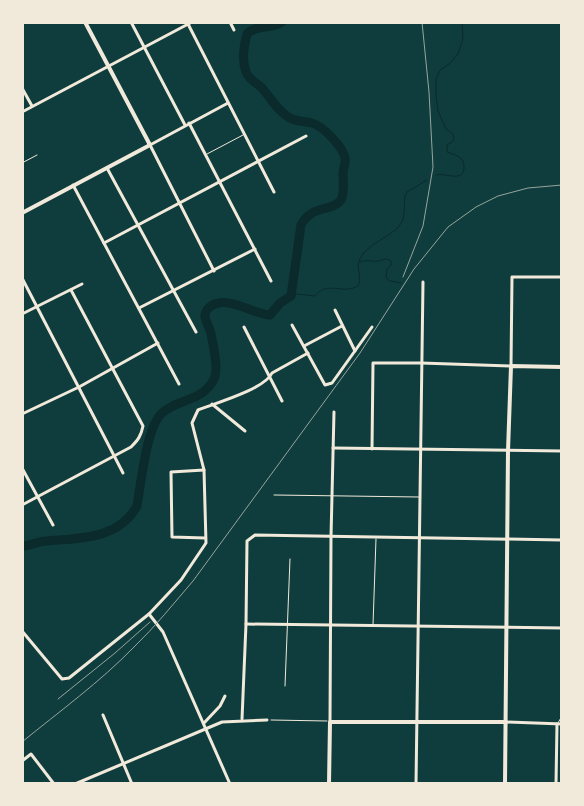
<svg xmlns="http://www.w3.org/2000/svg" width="584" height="806" font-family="Cabin,sans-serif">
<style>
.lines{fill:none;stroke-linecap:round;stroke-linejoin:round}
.stream{stroke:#0a2a2b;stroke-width:1}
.river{stroke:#0a2a2b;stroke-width:9}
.path{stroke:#f1e9da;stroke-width:1}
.service{stroke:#f1e9da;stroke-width:1}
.minor{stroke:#f1e9da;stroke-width:3}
.tertiary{stroke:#f1e9da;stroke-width:4}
.rail{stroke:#97a49c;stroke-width:1}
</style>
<rect width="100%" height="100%" fill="#0f3d3e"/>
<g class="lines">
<!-- stream -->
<g class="stream">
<path d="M436,175C445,172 465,184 464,166C464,156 454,155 447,152V145L452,142L454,138L453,134L446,129L438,111L436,96V79L440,70L449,64L458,54L463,39L462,22"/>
<path d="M360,262C367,259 371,262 378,261C384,260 384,257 391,261V265L387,269L386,278L390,281L401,283"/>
<path d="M291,296L297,294L315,296C327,280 343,295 358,286C363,277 355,268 360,259C368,241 398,236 403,219C405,212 404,203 405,196L407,192L427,180"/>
</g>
<!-- river -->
<path class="river" d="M22,546C31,546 38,541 46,541C79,538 118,540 137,506C141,483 146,430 161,414C177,398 202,403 214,379C219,370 213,344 211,334C210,328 205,321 205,316C205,312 208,308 211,306C228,295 252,314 270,315L280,303L291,296L301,225C312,204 333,212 341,200C345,192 343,182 343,173C343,169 346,163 345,158C343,147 323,126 312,123C305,121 297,122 290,118C277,111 271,98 262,88C256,82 249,80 246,72C242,61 244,45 247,34C256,24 273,30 282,22"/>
<!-- path -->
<path class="path" d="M271,720L327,721"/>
<!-- service -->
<g class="service">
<path d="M207,154L243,135"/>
<path d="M22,163L37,155"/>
<path d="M274,495L419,497"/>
<path d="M373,625L376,539"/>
<path d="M285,686L290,559"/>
<path d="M558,723L562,716"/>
</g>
<!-- minor -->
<g class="minor">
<path d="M131,22L185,125"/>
<path d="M187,22L274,192"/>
<path d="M230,22L234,30"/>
<path d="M22,88L32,106"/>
<path d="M22,112L192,22"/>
<path d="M189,123L271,281"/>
<path d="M107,168L196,332"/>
<path d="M73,185L179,384"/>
<path d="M104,243L306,136"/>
<path d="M214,271L150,145L228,103"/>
<path d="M22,278L123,473"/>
<path d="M139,308L255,249"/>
<path d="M335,310L355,351"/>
<path d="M22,314L82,284"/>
<path d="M292,325L325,385L332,383L372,327"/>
<path d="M244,327L282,401"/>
<path d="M304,346L342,326"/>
<path d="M212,404L245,431"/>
<path d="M22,414L79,387L158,343"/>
<path d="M333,448L562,451"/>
<path d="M372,449L373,363H421L511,366L512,277H562"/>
<path d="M22,468L53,525"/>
<path d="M204,470L171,472L172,537L205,538"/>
<path d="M22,505L131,447C138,440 141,436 143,426L71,290"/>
<path d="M149,614L163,632L230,784"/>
<path d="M246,624L562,628"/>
<path d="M22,631L62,679L69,678L149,614L181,580L206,543L204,470L192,423L198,410C216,403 265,389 272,373L308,353"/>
<path d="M103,715L132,784"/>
<path d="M242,719L246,624L247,541L255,535L562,540"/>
<path d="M330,722L331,537L334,412"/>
<path d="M506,722L562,724"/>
<path d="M204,723L220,706L225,696"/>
<path d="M22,761L31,754L54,784"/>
<path d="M75,784L222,722L267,720"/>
<path d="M416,784L423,282"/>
<path d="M556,784L557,724"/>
</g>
<!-- tertiary -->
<g class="tertiary">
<path d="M22,213L150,145L85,22"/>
<path d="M329,784L330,722H506"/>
<path d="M505,784L508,451L511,366L562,367"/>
</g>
<!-- rail -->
<g class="rail">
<path d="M403,277L423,226L433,167L429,92L422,22"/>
<path d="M58,699L115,653L150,622"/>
<path d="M22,742C60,711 100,682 134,647C155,627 174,603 193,581L360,353L414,269L448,227L476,207L498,196L528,188L562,185"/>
</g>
</g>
<!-- border -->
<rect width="584" height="806" fill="none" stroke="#f1e9da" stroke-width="48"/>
</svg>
